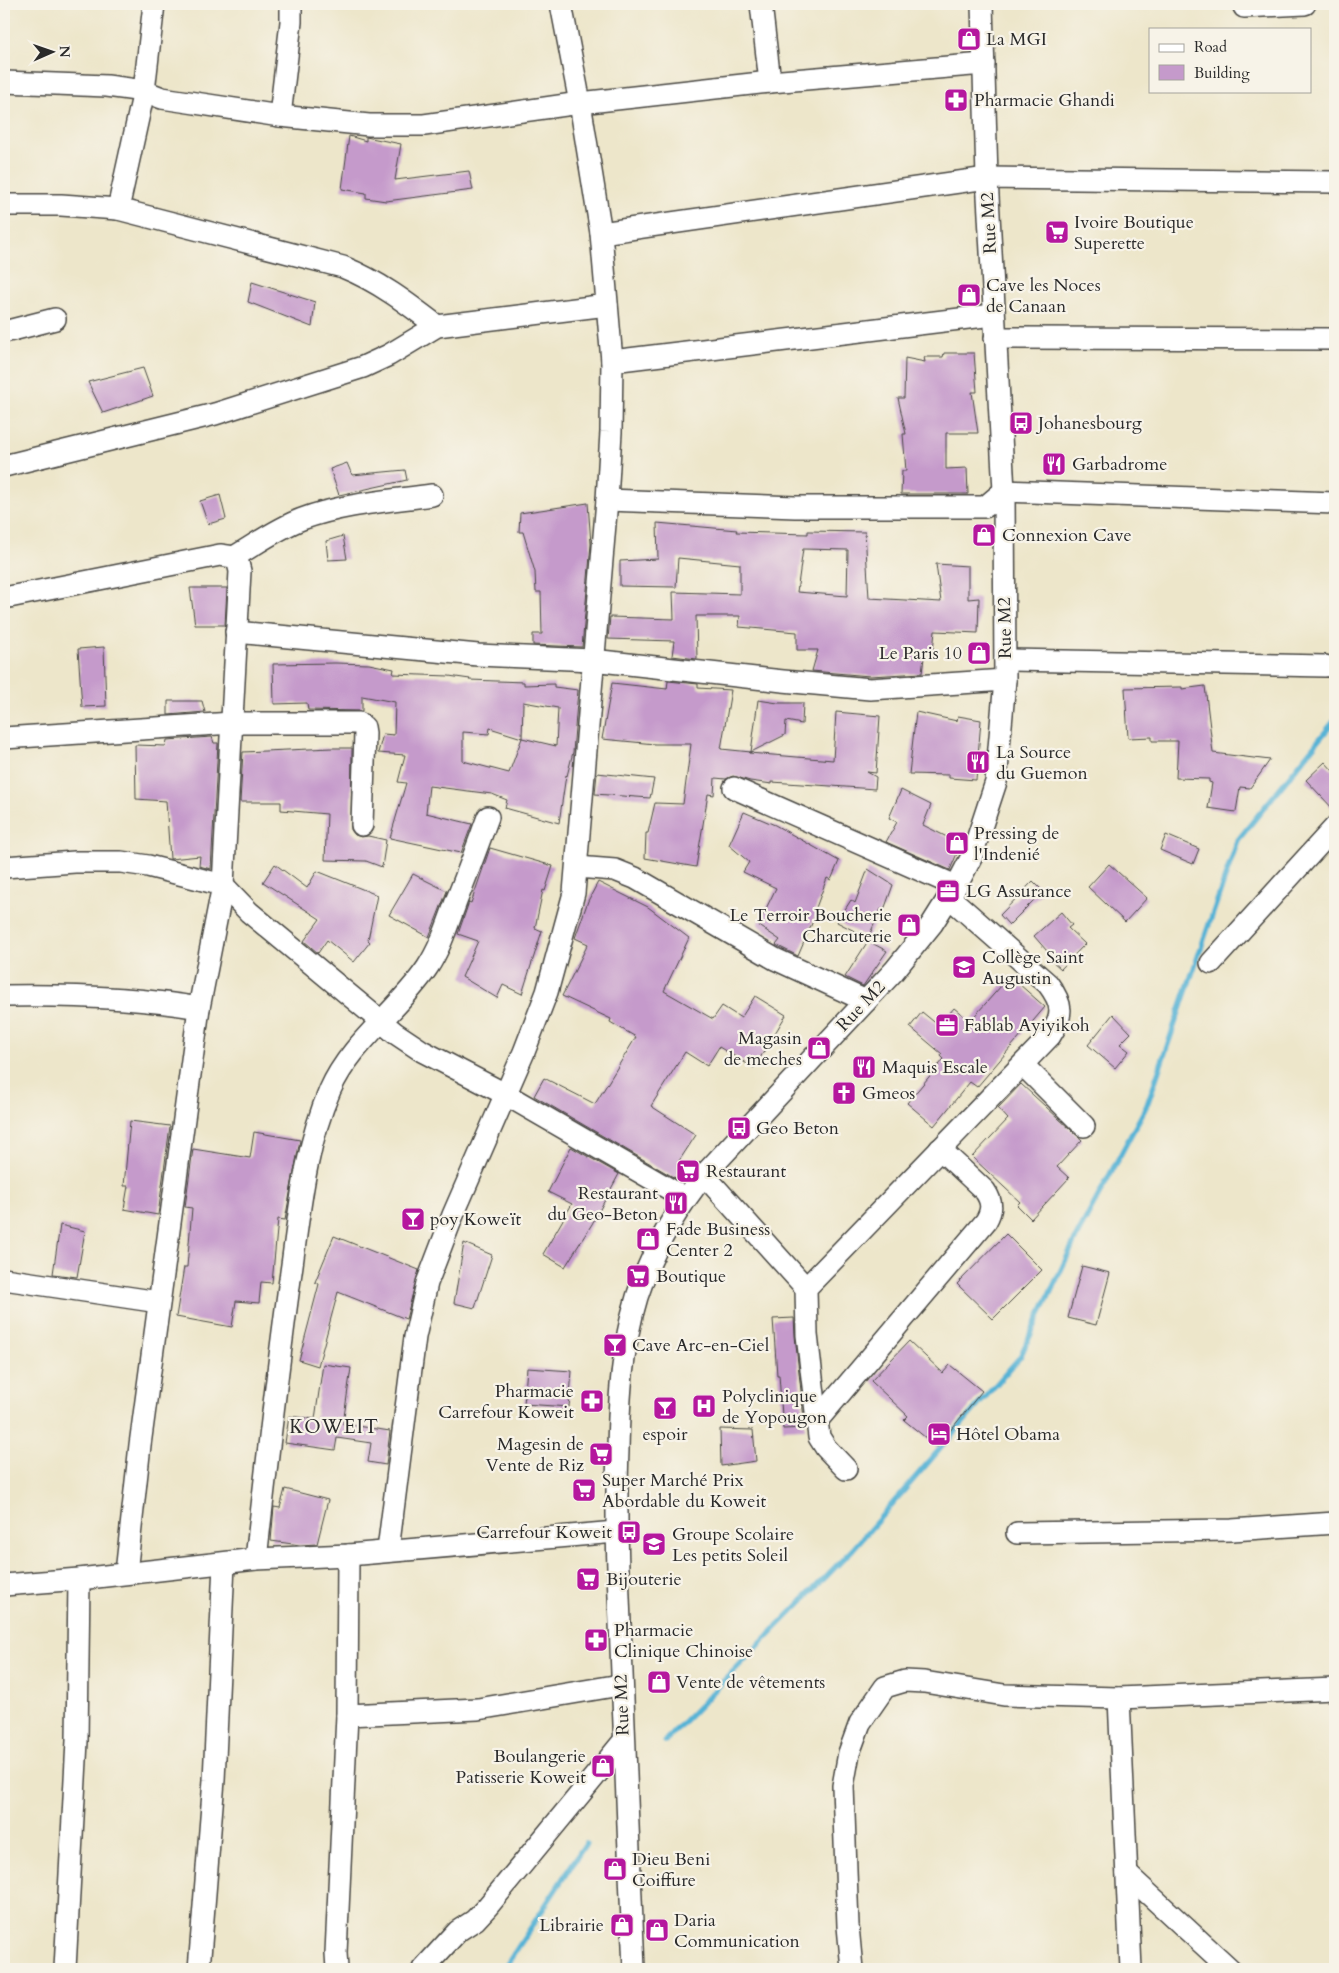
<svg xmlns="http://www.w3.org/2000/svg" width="1339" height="1973" font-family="Cardo,serif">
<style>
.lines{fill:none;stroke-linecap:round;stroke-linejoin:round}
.stream{stroke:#57b3d5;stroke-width:5.5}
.building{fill:#c59acb;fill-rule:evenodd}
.minor-casing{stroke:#484743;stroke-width:24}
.minor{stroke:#fff;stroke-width:21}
.labels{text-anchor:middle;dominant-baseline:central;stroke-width:4.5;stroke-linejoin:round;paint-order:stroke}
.poi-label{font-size:18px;fill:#2b2b2b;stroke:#f7f3e8;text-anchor:start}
.street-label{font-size:18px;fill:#2b2b2b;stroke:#f7f3e8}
.neighbourhood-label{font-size:19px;letter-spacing:1px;fill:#2b2b2b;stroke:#f7f3e8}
</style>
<rect width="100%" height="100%" fill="#f7f3e8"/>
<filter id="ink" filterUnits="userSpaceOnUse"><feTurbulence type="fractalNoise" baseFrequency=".02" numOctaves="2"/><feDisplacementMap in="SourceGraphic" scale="10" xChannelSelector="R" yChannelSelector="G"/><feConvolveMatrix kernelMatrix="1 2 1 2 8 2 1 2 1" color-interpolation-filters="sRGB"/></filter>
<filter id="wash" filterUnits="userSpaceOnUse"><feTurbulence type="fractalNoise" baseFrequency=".0096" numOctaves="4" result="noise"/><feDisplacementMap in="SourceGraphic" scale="20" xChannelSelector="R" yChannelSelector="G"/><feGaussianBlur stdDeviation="1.12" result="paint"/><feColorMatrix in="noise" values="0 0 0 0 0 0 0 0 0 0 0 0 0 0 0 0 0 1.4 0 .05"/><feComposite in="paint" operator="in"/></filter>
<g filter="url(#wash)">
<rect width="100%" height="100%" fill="#ede6ca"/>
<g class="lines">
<!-- stream -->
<g class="stream">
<path d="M665,1741L853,1549L1020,1357L1077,1236L1147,1105L1238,840L1335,720"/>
<path d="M504,1969L586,1843"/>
</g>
</g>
<g id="blocks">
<!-- building -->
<g class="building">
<path d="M349,136L366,141V137L401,144L395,180L469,171L473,190L386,201L366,198V193L342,189Z"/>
<path d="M252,282L315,302L312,327L248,302Z"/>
<path d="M944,353H974L977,392H972L978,433H946V469L967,468L968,494H901L902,471H906L903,434H906L898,398H904L905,358L925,362L924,357H943Z"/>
<path d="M143,368L153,396L103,413L88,382Z"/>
<path d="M347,463L352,475L405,470L407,480L339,495L330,469Z"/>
<path d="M220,495L226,519L208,524L200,501Z"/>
<path d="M588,503L591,544L582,647L533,645V634H542L541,592H536L535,572L523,532H519L520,513Z"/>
<path d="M657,523L737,530L736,532L808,534V531L865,532L869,598L941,602L936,564L968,566V599L979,598L978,633L935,631L933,650H925L922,673L870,676L812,671L818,650H797V632L739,627L740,616H696L697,659L672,656L674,641L608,639L610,617L674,619L673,592L740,594V564L678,558L676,587L620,586V561L658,559ZM803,549L848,550L847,596L797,592Z"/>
<path d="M343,536L347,559L328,560L326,541Z"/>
<path d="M190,588H227L225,625H195Z"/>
<path d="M104,647L106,706L82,707L78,649Z"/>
<path d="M335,663L369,664L394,669L393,674L449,676L470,679L469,680L524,682V685L554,684V687L578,690L573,752L567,776L566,775L559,823L505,808L507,800L492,794L429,786L426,813L472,824L461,853L390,838L406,783L398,782L405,755L378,753L383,734L394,735L395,702L362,696V711L308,710L307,703L274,704L273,664ZM523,702L558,708L556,746L522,738ZM490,728L522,738L509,773L463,761V732L489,734Z"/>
<path d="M668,681L698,684V688L731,690L721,749L751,752L749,753L833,760L836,712L880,716L876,773L867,772L876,777L875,789L772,782V784L750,781L733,776L726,779L715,778L714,795L708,794L696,867L645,858L646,833H648L655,803L683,804L691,744H655L602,739L612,683L667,689Z"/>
<path d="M1205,686L1213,753L1270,760L1250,788L1240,787L1236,812L1208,808L1212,783L1209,782V779L1176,778L1178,741H1152V737L1128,738L1125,688L1182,687V689Z"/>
<path d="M758,700L778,703H803L802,724L786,721L785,735L751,752Z"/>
<path d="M168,701H202L205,712L168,715Z"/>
<path d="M916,712L957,721L958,716L981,720L976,780L949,778V775L909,774Z"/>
<path d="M212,737L214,743H218L211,869L199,866L200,856L170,859L166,801L136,799L135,745L166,746L167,740Z"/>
<path d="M332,748H352L351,830L355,835L361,837L368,836L386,840L382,867L366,861L325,860L327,814L281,810V802H240L243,752Z"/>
<path d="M1325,762L1335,773V811L1306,780Z"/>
<path d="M597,773L654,779L650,798L595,794Z"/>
<path d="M901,790L931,805L923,825L961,844L950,870L886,842L897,822L889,818Z"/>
<path d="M744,812L775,825L839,861L831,880L827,878L814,913L816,914L798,956L776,945L780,940L758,925L776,888L743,872L749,862L729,845Z"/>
<path d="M1166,835L1199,849L1193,864L1160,850Z"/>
<path d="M490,848L553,866L545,891L543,890L535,928L542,931L522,994L503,985L497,998L462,977L478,941L458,934L469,902L471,903Z"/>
<path d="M275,864L307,888L317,871L377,895L368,940L370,942L354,962L327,940L318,953L304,941L320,919L263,882Z"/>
<path d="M1109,864L1147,898L1125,922L1088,887Z"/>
<path d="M868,869L893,885L884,910L881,909L868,938L837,922L851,900L855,903Z"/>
<path d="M413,874L447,891L429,937L389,915Z"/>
<path d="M1033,881L1043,891L1009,925L1000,915Z"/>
<path d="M598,882L648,907L689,938L664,991L713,1019L722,1006L741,1018L755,996L786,1015L754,1068L719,1047L707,1066L685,1052L651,1106L696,1135L679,1161L684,1164L675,1178L534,1096L544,1078L595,1104L636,1037L610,1022L611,1019L562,996L588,944L575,938L588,901Z"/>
<path d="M1061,912L1072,925L1068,928L1085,944L1061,969L1051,960L1053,958L1034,936Z"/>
<path d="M868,941L887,951L863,986L845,977Z"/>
<path d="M1010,976L1045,1007L977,1087L970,1082L934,1126L907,1103L944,1059L941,1056L942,1054L910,1027L922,1012L939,1026L954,1008L970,1021Z"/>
<path d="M1113,1014L1131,1033L1120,1044L1129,1051L1115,1068L1088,1045Z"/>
<path d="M1021,1084L1082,1140L1057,1167L1069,1178L1031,1219L1017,1205L1020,1202L972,1157L1008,1119L998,1108Z"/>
<path d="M130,1121L170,1126L158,1215L124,1209L128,1186H124Z"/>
<path d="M254,1132L300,1140L285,1220L278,1219L272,1283L261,1282L259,1303L236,1301L232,1327L176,1317L184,1267H187L192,1208L185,1207L193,1149L250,1158Z"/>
<path d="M571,1147L619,1174L592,1224L565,1267L543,1254L572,1204L548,1192Z"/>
<path d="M60,1225L85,1231L77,1277L53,1274Z"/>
<path d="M1006,1234L1042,1270L993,1319L957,1284Z"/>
<path d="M334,1236L419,1270L406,1319L338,1292L318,1366L299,1360L319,1284L315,1282Z"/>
<path d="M464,1243L492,1255L475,1308L454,1303Z"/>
<path d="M1082,1266L1110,1273L1096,1325L1068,1318Z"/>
<path d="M794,1318L795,1336L805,1428L783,1429L779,1375H777L773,1319Z"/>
<path d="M909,1341L943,1373L950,1365L982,1391L937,1447L904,1420L908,1416L871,1381Z"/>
<path d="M323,1364L351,1368L343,1424L390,1431L386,1465L368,1462L371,1443L337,1438L335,1450L285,1443L289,1416L315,1419Z"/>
<path d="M527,1368L572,1371L569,1407L524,1404Z"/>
<path d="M720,1429L753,1430L756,1461L721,1466Z"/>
<path d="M285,1489L328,1500L317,1544L300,1545L271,1541L274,1507L280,1508Z"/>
</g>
</g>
</g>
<g filter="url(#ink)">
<use href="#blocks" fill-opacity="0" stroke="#484743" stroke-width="1"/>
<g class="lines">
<!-- minor casing -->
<g class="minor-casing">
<g id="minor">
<path d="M761,4L770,82"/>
<path d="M1244,7L1305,4"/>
<path d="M4,82L107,86L144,91L162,98L182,101L280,116L369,125H424L580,103L770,82L984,64"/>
<path d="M280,116L291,22V4"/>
<path d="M4,205H61L118,209L343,267C378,281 407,303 437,326"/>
<path d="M118,209L144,91L154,4"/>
<path d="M601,233L987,178L1335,182"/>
<path d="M4,332L55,319"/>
<path d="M995,338L1335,339"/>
<path d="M612,361L993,315"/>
<path d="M4,466L215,414L363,367L389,355L437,326L607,305"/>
<path d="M607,500L795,507H985L1004,491L1335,503"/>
<path d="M234,557C256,544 278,528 302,519C343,504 389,501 432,495"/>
<path d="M4,598L220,555L234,557L238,563L240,571L223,885L199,1008L140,1445L126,1573"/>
<path d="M236,632L478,655L592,660L783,681L870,689L1005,680"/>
<path d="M1005,660L1325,666"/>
<path d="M4,738L232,723H359L364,727L365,733L362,825"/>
<path d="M734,788L956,886"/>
<path d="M4,867L75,862H121L148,866L223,885L249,912L395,1033L422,1051L505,1094L685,1198"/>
<path d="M577,867L615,870L635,878L775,959L866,1001"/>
<path d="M1211,963L1335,827"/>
<path d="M4,996C69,995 135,997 199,1008"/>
<path d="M1023,1065L1084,1126"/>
<path d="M704,1175L806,1288"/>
<path d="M4,1279L159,1302"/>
<path d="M816,1422L986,1221C992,1210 993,1203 985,1191L940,1149"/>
<path d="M846,1469L826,1448L819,1437L807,1335L806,1288L1050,1036C1064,1015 1063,1004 1048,984L949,897"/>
<path d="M1017,1533L1232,1530L1335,1523"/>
<path d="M388,1550L415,1337L427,1283L453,1215L524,1052L547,992L574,893L607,500L611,432L612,361L601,233L580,103L561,4"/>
<path d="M256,1559C267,1461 278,1363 292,1265C300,1206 306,1145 330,1090C351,1042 398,1011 427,968C441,947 448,923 457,899C468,872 478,844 488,817"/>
<path d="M4,1585L79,1579L256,1559L348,1555L616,1532"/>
<path d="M1119,1698L1131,1969"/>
<path d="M347,1715L478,1709L620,1685"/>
<path d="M1127,1874L1230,1969"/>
<path d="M65,1969L77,1741L79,1579"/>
<path d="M199,1969L214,1780L224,1564"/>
<path d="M337,1969L336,1953L347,1715L348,1555"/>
<path d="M423,1969L458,1931L475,1920L488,1906L623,1742"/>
<path d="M634,1969C629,1845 623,1721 619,1597C617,1548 616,1499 618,1450C619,1398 622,1346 637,1297C651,1253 675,1211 704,1175L894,971L932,924L959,881L971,858L996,782L1005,680L1004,491L987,178L982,4"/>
<path d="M852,1969L848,1926L843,1786L849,1753L860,1723L885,1687L905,1681L924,1682L1004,1695L1119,1698L1335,1689"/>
</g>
</g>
<!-- minor -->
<use href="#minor" class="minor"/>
</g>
</g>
<!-- icons -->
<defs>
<g id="shop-square" transform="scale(1.25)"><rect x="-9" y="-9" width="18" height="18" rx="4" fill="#b5179e" stroke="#f7f3e8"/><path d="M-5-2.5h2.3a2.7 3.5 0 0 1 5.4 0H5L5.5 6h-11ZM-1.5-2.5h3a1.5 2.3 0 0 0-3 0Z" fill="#fff"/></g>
<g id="pharmacy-square" transform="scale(1.25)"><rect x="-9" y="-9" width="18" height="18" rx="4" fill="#b5179e" stroke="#f7f3e8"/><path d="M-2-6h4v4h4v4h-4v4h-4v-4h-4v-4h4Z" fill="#fff"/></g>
<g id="supermarket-square" transform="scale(1.25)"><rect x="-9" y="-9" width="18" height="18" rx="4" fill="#b5179e" stroke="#f7f3e8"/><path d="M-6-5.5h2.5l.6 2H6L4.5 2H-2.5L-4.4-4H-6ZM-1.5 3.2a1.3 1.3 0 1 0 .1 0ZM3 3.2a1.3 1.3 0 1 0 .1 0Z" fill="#fff"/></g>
<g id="bus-square" transform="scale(1.25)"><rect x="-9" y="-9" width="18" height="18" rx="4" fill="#b5179e" stroke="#f7f3e8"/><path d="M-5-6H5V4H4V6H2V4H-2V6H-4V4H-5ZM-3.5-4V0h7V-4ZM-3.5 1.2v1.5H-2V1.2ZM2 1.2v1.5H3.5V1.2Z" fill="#fff"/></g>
<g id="restaurant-square" transform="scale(1.25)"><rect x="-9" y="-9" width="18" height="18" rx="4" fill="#b5179e" stroke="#f7f3e8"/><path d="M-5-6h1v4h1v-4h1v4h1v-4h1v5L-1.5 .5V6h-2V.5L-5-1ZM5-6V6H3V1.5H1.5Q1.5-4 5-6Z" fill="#fff"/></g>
<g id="office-square" transform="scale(1.25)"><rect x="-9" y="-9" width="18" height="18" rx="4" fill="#b5179e" stroke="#f7f3e8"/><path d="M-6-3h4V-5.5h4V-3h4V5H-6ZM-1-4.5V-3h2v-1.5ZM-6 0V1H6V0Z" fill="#fff"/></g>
<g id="school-square" transform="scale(1.25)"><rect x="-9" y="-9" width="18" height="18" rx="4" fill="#b5179e" stroke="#f7f3e8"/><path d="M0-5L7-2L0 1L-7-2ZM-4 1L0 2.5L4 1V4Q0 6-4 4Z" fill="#fff"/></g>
<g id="church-square" transform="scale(1.25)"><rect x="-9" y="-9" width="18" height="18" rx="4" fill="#b5179e" stroke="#f7f3e8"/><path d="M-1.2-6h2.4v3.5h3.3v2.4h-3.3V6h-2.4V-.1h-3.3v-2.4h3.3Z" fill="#fff"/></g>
<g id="bar-square" transform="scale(1.25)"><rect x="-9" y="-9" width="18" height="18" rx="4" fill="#b5179e" stroke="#f7f3e8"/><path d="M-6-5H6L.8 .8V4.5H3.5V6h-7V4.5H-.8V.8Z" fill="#fff"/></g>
<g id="hospital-square" transform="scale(1.25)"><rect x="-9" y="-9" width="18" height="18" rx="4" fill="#b5179e" stroke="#f7f3e8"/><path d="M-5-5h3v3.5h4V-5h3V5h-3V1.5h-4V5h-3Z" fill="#fff"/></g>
<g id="hotel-square" transform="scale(1.25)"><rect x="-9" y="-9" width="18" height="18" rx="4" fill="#b5179e" stroke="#f7f3e8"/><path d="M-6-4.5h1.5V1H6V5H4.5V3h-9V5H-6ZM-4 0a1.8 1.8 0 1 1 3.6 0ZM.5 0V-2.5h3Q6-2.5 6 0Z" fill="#fff"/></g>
</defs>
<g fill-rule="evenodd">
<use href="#shop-square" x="969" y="39"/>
<use href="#pharmacy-square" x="956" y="100"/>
<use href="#supermarket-square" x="1057" y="232"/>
<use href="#shop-square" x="969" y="295"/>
<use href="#bus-square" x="1021" y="423"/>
<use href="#restaurant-square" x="1054" y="464"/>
<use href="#shop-square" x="984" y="535"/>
<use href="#shop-square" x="979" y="653"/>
<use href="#restaurant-square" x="978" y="762"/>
<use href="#shop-square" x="957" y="843"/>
<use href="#office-square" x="948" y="891"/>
<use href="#shop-square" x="909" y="925"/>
<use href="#school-square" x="964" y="967"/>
<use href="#office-square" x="947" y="1025"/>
<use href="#shop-square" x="819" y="1048"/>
<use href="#restaurant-square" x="864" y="1067"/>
<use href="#church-square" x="844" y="1093"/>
<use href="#bus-square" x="739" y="1128"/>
<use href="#supermarket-square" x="688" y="1171"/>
<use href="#restaurant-square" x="676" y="1203"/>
<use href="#bar-square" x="413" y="1219"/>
<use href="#shop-square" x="648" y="1239"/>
<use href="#supermarket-square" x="638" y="1276"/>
<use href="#bar-square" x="615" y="1345"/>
<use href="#pharmacy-square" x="592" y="1401"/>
<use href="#hospital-square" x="704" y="1406"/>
<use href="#bar-square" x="665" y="1408"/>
<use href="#hotel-square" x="939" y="1434"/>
<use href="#supermarket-square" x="601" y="1454"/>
<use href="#supermarket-square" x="584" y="1490"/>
<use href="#bus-square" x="629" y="1532"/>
<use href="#school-square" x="654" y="1544"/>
<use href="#supermarket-square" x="588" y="1579"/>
<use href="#pharmacy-square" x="596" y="1640"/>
<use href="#shop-square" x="659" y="1682"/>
<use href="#shop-square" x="603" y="1766"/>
<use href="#shop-square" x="615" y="1869"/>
<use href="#shop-square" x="622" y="1925"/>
<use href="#shop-square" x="657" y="1930"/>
</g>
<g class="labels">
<!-- poi labels -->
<g class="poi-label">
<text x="986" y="39">La MGI</text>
<text x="974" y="100">Pharmacie Ghandi</text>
<text x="1074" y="222">Ivoire Boutique<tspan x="1074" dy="21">Superette</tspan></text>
<text x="986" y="285">Cave les Noces<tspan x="986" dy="21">de Canaan</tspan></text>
<text x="1038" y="423">Johanesbourg</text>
<text x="1072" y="464">Garbadrome</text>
<text x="1002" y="535">Connexion Cave</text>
<text x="962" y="653" text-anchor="end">Le Paris 10</text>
<text x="996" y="752">La Source<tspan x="996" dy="21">du Guemon</tspan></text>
<text x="974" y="833">Pressing de<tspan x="974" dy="21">l'Indenié</tspan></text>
<text x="966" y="891">LG Assurance</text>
<text x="892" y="915" text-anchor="end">Le Terroir Boucherie<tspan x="892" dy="21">Charcuterie</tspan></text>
<text x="982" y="957">Collège Saint<tspan x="982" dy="21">Augustin</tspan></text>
<text x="964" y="1025">Fablab Ayiyikoh</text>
<text x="802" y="1038" text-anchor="end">Magasin<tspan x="802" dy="21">de meches</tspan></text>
<text x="882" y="1067">Maquis Escale</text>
<text x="862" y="1093">Gmeos</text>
<text x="756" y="1128">Geo Beton</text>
<text x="706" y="1171">Restaurant</text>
<text x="658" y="1193" text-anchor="end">Restaurant<tspan x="658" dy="21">du Geo-Beton</tspan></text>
<text x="430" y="1219">poy Koweït</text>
<text x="666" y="1229">Fade Business<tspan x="666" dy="21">Center 2</tspan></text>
<text x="656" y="1276">Boutique</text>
<text x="632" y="1345">Cave Arc-en-Ciel</text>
<text x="574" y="1391" text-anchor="end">Pharmacie<tspan x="574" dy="21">Carrefour Koweit</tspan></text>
<text x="722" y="1396">Polyclinique<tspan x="722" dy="21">de Yopougon</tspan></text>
<text x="665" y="1434" text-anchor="middle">espoir</text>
<text x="956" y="1434">Hôtel Obama</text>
<text x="584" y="1444" text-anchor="end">Magesin de<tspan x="584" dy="21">Vente de Riz</tspan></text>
<text x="602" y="1480">Super Marché Prix<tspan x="602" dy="21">Abordable du Koweit</tspan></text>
<text x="612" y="1532" text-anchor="end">Carrefour Koweit</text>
<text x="672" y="1534">Groupe Scolaire<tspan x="672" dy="21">Les petits Soleil</tspan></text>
<text x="606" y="1579">Bijouterie</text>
<text x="614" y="1630">Pharmacie<tspan x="614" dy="21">Clinique Chinoise</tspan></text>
<text x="676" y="1682">Vente de vêtements</text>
<text x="586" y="1756" text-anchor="end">Boulangerie<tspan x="586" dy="21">Patisserie Koweit</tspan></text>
<text x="632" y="1859">Dieu Beni<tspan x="632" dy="21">Coiffure</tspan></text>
<text x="674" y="1920">Daria<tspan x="674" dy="21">Communication</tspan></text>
<text x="604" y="1925" text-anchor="end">Librairie</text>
</g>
<!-- street labels -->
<g class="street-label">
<text transform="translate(989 223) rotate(-93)">Rue M2</text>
<text transform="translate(1005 628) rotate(-91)">Rue M2</text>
<text transform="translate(861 1006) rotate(-47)">Rue M2</text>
<text transform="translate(622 1705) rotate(-92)">Rue M2</text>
</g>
<!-- neighbourhood labels -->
<g class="neighbourhood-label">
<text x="334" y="1427">KOWEIT</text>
</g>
</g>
<!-- margin -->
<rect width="1339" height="1973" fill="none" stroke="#f7f3e8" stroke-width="20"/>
<!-- legend -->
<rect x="1149" y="28" width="162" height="65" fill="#f7f3e8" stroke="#a5a39c"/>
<rect x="1159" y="44" width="25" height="8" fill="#ffffff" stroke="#a5a39c"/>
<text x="1194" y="52" font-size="15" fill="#2b2b2b">Road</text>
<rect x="1159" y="65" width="25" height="15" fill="#c59acb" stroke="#a5a39c"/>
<text x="1194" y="78" font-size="15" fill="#2b2b2b">Building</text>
<!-- north arrow -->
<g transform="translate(52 52) rotate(88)" stroke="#f7f3e8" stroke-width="4" paint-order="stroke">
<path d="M0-4L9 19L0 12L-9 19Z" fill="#2b2b2b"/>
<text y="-8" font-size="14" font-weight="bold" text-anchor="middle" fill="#2b2b2b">N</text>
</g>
</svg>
